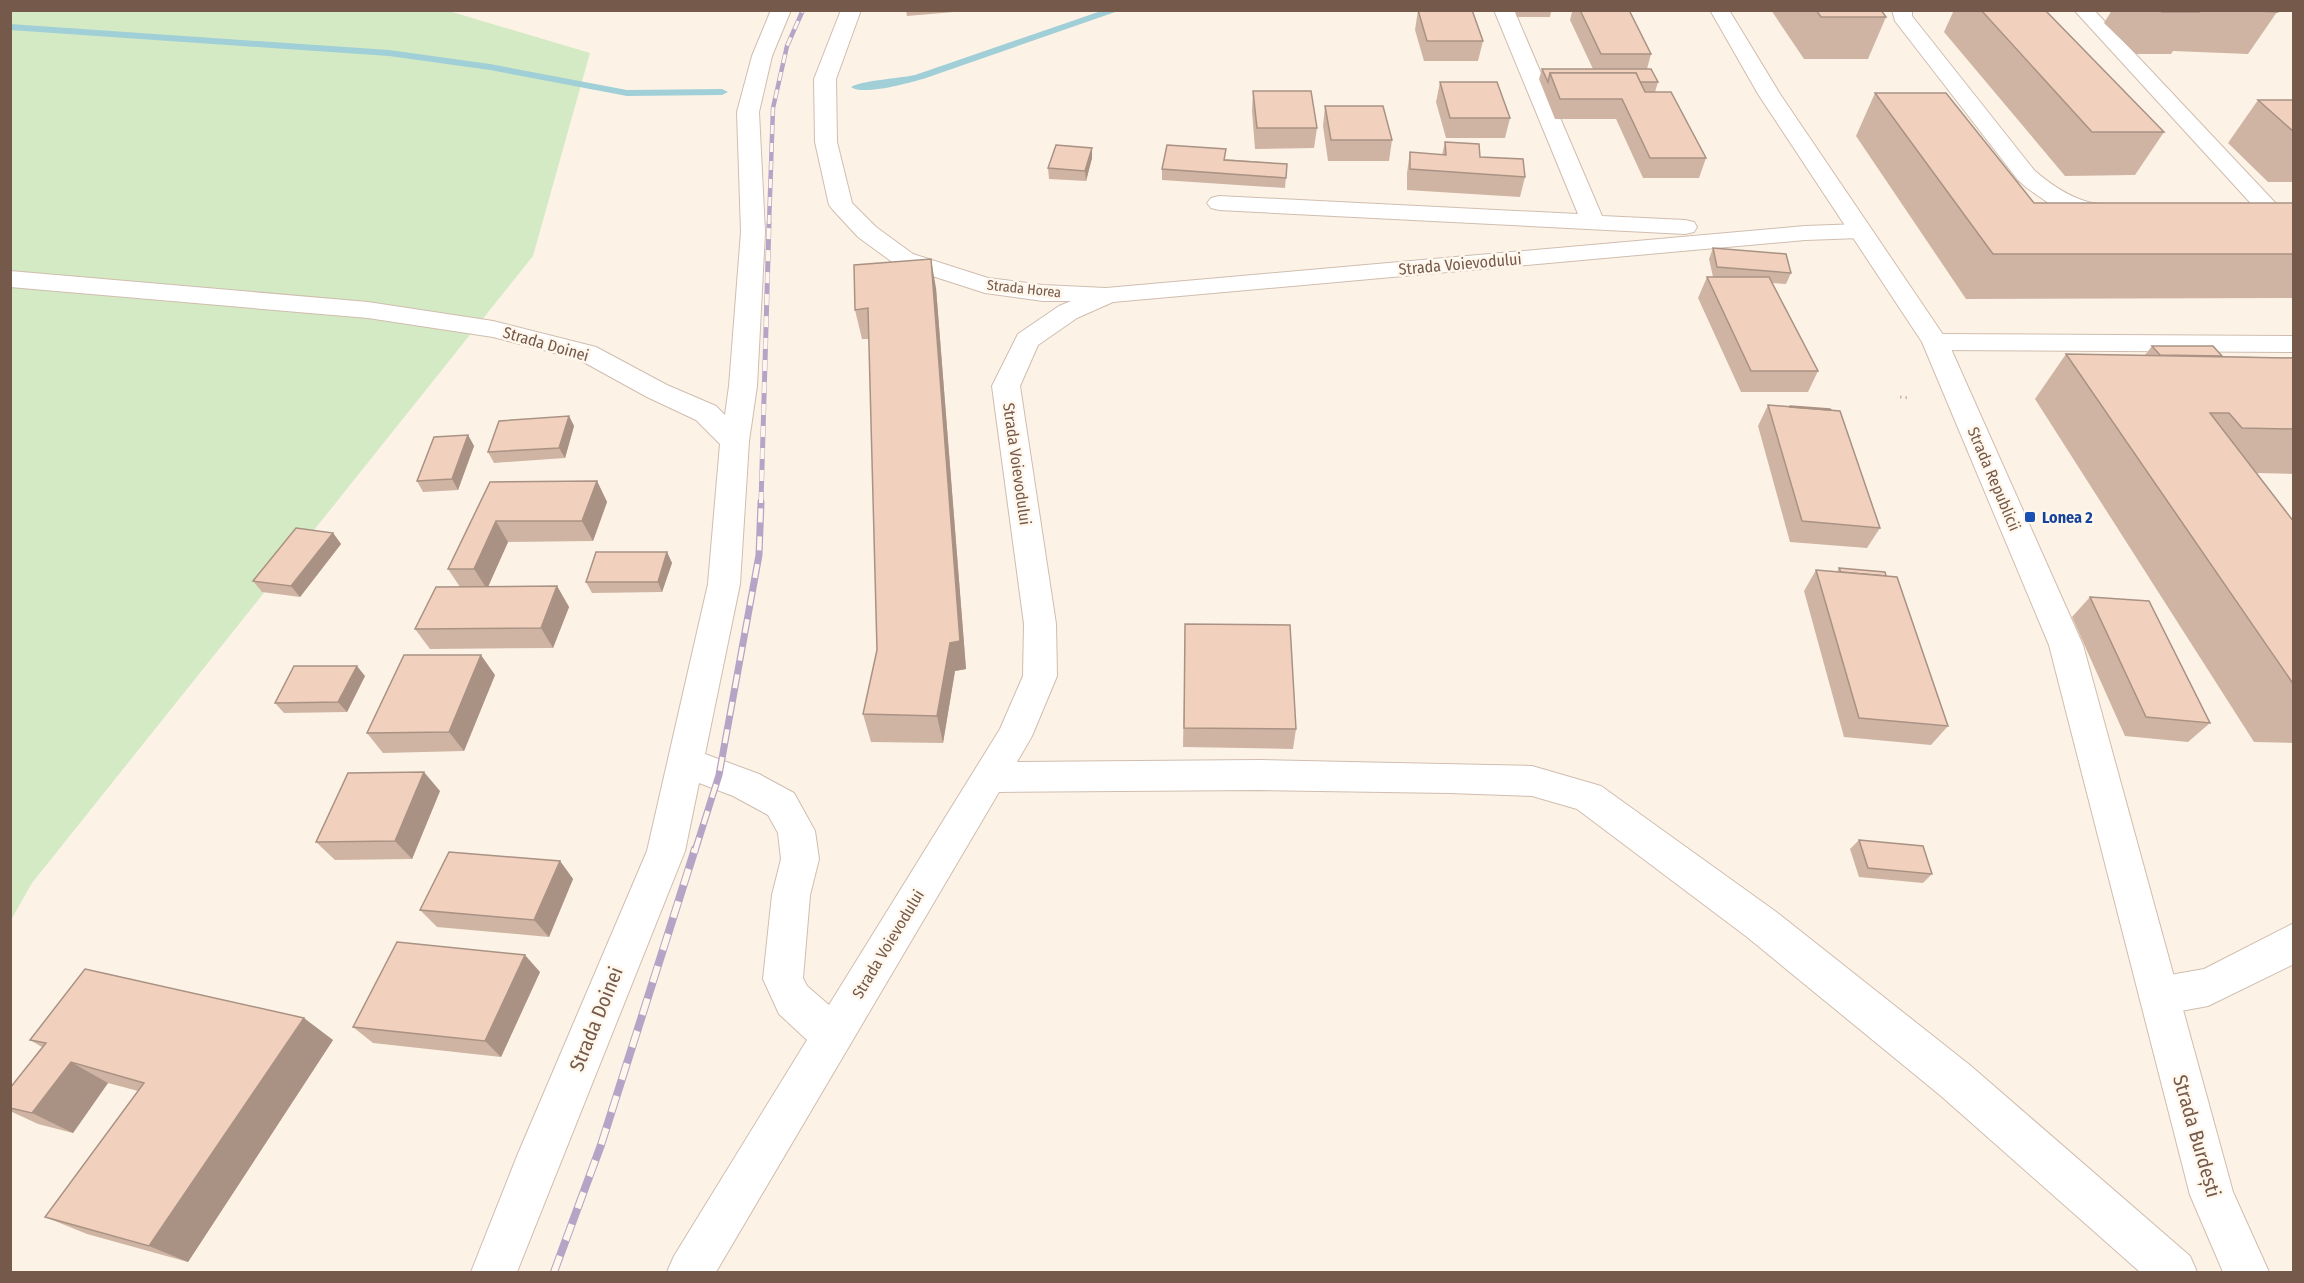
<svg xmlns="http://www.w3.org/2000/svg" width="2304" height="1283" font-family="'Fira Sans Condensed',sans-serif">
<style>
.green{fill:#d4eac4}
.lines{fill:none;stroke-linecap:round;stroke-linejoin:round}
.stream{fill:#a0cfd7;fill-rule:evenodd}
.street-casing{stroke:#d0bdaf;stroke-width:2}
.secondary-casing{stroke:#d2bcac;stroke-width:2}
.path{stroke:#d6b4a0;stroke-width:3;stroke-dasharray:1.5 4;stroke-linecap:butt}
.street{fill:#fff;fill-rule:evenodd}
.secondary{fill:#fff;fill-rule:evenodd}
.rail-far3-casing{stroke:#b6a4c6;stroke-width:4.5}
.rail-far2-casing{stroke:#b6a4c6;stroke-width:5}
.rail-far1-casing{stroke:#b6a4c6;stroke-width:7}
.rail-casing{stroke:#b6a4c6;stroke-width:8}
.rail-far3{stroke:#fff7ec;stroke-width:3;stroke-dasharray:9;stroke-linecap:butt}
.rail-far2{stroke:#fff7ec;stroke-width:4;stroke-dasharray:11;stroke-linecap:butt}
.rail-far1{stroke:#fff7ec;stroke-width:4.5;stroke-dasharray:14;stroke-linecap:butt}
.rail{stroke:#fff7ec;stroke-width:6;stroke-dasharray:17;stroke-linecap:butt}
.wall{fill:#cfb4a3}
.shaded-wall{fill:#a99284}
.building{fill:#f1d1bd;stroke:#a99284;stroke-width:1.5}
.transit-dot{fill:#1a4fb4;stroke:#fff7ec;stroke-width:2}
.labels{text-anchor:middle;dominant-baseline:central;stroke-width:5;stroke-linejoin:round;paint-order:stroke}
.far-street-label{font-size:14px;fill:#75594b;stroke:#fff7ec}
.street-label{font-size:16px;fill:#75594b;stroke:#fff7ec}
.transit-label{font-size:16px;font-weight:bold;fill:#164399;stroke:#fff7ec;text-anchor:start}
.near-street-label{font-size:20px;fill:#75594b;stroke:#fff7ec}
</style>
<rect width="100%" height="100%" fill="#fcf3e6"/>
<!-- green -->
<path class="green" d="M11,11H449L590,53L533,256L32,883L11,920Z"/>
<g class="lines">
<!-- stream -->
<g class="stream">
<path d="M1104,10H1121L923,79C908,83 863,96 851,87C859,81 901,78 915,75Z"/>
<path d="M10,24L389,50L490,64L627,90L722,89L728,92L722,95L627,96L490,70L389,56L10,30Z"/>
</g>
<!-- street casing -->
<g class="street-casing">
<g id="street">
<path d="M771,10H791L772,56L759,112L765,232L757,386L749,441L740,584L705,754L759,774L794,793L815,831L819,859L810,895L803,978L807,986L829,1005L1000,729L1023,676L1024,624L992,386L1018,334L1059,306L1071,301H1043L985,293L895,264L858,237L833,210L829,205L815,142L814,79L841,10H861L836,79L837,142L852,203L876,227L913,254L988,278L1043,285L1106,288L1805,226L1860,224L1869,226L1872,231L1869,236L1860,238L1805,240L1113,302L1077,318L1038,345L1020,386L1056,624L1057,676L1032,736L1017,762L1259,760L1532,766L1601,786L1775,911L1971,1066L2190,1256L2197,1272H2140L1941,1096L1747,937L1577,809L1532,796L1449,793L1259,790L999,792L716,1272H667L674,1256L807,1040L779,1014L763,979L772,895L781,859L778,833L768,815L733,796L699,783L685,851L517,1272H471L517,1156L647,851L708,584L720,444L696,420L647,397L578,359L493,337L368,318L10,287V271L368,302L493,321L596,347L667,385L716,406L725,415L729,386L741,232L737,112L752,56Z"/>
<path d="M1494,10H1514L1602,216L1685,220L1694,222L1697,227L1694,232L1685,234L1219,210L1211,208L1207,203L1211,198L1219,196L1578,214Z"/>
<path d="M1892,10H1912V16L2034,170C2050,184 2067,196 2088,202C2099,205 2110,204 2121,207L2125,212L2121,217L2100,218L2068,211L2047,202L2027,188L2018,180L1895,21Z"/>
<path d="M2074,10H2094L2283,211L2287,216L2283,221L2275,223L2267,221Z"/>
<path d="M1935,334L2294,336V352L1935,350L1926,348L1922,342L1926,336Z"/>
<path d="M2294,923V964L2208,1006L2159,1015L2145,1010L2139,996L2145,982L2159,977L2204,969Z"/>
</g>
</g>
<!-- secondary casing -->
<g class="secondary-casing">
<path id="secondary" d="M1710,10H1729L1780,94L1948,342L2083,645L2233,1192L2269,1272H2223L2190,1195L2049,645L1922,342L1758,94Z"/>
</g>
<!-- path -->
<path class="path" d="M1900,397L1910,398"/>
<!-- street -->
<use href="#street" class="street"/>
<!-- secondary -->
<use href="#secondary" class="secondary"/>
<!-- rail-far3 casing -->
<g class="rail-far3-casing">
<path id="rail-far3" d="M769,224L773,108L787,46L803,10"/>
</g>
<!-- rail-far2 casing -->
<g class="rail-far2-casing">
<path id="rail-far2" d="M761,503L769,223"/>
</g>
<!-- rail-far1 casing -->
<g class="rail-far1-casing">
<path id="rail-far1" d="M695,851L719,775L759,555L761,502"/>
</g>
<!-- rail casing -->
<g class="rail-casing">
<path id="rail" d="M554,1272L601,1145L695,849"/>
</g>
<!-- rail-far3 -->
<use href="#rail-far3" class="rail-far3"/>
<!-- rail-far2 -->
<use href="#rail-far2" class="rail-far2"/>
<!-- rail-far1 -->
<use href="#rail-far1" class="rail-far1"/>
<!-- rail -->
<use href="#rail" class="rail"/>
</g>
<!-- wall -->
<g class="wall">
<path d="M906,10H954V12L907,16Z"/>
<path d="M1418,10L1483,41L1478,61H1424L1415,30Z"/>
<path d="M1515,10H1629L1651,54L1647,69L1658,82L1655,92L1706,158L1699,178H1643L1616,119H1555L1539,79L1542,69H1593L1570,20L1572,12H1551L1550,17H1517Z"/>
<path d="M1771,10H1881L1886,17L1868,59H1804Z"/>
<path d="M1954,10H2045L2164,132L2135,175L2065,176L1944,32Z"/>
<path d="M2112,10H2275L2277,12L2248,54L2173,51L2171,54H2136L2104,23Z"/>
<path d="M1440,82L1510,118L1505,138H1446L1436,102Z"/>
<path d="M1253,91L1317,128L1314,148L1255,149L1252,111Z"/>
<path d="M1875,93L2034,203H2294V298L1966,299L1856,136Z"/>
<path d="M2258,100H2294V182H2268L2228,143Z"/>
<path d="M1325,106L1392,140L1389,161H1328L1323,126Z"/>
<path d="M1445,142L1525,177L1520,197L1407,190V173L1410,152L1442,155Z"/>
<path d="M1092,148V158L1086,181L1049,179L1048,168Z"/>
<path d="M1225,159L1287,164L1285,188L1162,180V169Z"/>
<path d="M1713,248L1791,273L1786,284L1772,283L1818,371L1808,392H1741L1698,298L1707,277H1713L1709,259Z"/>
<path d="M936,288L966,669L955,671L943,743L871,742L863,714L877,650L869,339H862L855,310Z"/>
<path d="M2152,346L2222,356L2294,358V474L2257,473L2294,522V743L2254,742L2035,399L2066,354L2145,355Z"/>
<path d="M1768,405L1789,407L1790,406L1880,528L1867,548L1790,542L1758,426Z"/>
<path d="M569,416L574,426L565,458L494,463L488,452Z"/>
<path d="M468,435L474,446L458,490L423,492L417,481Z"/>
<path d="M597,481L607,502L593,541L508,542L488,587L557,586L569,607L553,648L430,649L415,629L460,587L448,569L490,482Z"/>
<path d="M333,533L341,544L300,597L262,592L253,581Z"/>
<path d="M667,552L672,563L662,592L592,593L586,582Z"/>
<path d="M1839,568L1948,726L1931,745L1844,737L1804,591L1816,570L1837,572Z"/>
<path d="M2090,597L2210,723L2188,742L2125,736L2072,617Z"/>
<path d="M1185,644L1296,729L1293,749L1183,747Z"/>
<path d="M495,675L464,751L383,753L367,733Z"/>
<path d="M365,676L347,712L284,713L275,703Z"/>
<path d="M440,791L412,859L335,860L316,842Z"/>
<path d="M1859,840L1932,874L1923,883L1859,877L1850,849Z"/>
<path d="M560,861L573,879L549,937L437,927L420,910Z"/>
<path d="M540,972L501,1057L373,1043L353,1027Z"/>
<path d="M30,1040H333L188,1262L87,1234L45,1217L138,1091L108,1083L73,1133L38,1124L10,1111V1088L42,1047Z"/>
</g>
<!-- shaded-wall -->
<g class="shaded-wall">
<path d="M1092,148V158L1086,181L1085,171Z"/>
<path d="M931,259L936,288L966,669L955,671L943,743L937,716L950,643Z"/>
<path d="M569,416L574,426L565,458L559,448Z"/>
<path d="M468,435L474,446L458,490L452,479Z"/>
<path d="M597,481L607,502L593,541L582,521Z"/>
<path d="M496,521L508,542L487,589L474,569Z"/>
<path d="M333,533L341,544L300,597L291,586Z"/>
<path d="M667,552L672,563L662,592L658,582Z"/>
<path d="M557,586L569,607L553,648L541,628Z"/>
<path d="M481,655L495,675L464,751L449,732Z"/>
<path d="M357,666L365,676L347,712L338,702Z"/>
<path d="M424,772L440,791L412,859L395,841Z"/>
<path d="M560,861L573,879L549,937L534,920Z"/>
<path d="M525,955L540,972L501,1057L485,1041Z"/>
<path d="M304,1018L333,1040L188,1262L149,1246Z"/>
<path d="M71,1062L108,1083L73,1133L32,1113Z"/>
</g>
<!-- building -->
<g class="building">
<path d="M1418,10H1472L1483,41H1427Z"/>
<path d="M1580,10H1629L1651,54H1601Z"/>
<path d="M1816,10H1881L1886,17H1821Z"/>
<path d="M1981,10H2045L2164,132H2092Z"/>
<path d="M2160,10H2195L2198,12H2162Z"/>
<path d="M2230,10H2275L2277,12Z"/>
<path d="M1542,69H1651L1658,82H1640L1636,73H1550L1548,82Z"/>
<path d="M1550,73H1636L1645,92H1671L1706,158H1650L1622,99H1560Z"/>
<path d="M1440,82H1497L1510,118H1450Z"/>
<path d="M1253,91H1311L1317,128H1257Z"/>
<path d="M1875,93H1946L2034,203H2294V254H1993Z"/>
<path d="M2258,100H2294V132Z"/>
<path d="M1325,106H1383L1392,140H1331Z"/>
<path d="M1445,142L1479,144L1480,157L1523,159L1525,177L1410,169V152L1446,155Z"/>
<path d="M1056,145L1092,148L1085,171L1048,168Z"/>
<path d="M1167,145L1226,149L1224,160L1287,164L1286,178L1162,169Z"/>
<path d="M1713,248L1786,254L1791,273L1717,267Z"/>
<path d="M931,259L960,641L950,643L937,716L863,714L877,650L868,308L855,310L854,265Z"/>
<path d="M1707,277H1769L1818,371H1751Z"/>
<path d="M2152,346H2213L2222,356L2160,355Z"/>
<path d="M2066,354L2294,358V429L2242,428L2229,413H2210L2294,522V685Z"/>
<path d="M1768,405L1840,411L1880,528L1802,521Z"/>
<path d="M1790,406L1830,409L1831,410L1790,407Z"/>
<path d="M569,416L559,448L488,452L499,421Z"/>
<path d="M468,435L452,479L417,481L434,437Z"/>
<path d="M597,481L582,521H496L474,569H448L490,482Z"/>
<path d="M296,528L333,533L291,586L253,581Z"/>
<path d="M596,552H667L658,582H586Z"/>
<path d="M1839,568L1885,572L1886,576L1841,572Z"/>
<path d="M1816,570L1897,577L1948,726L1859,718Z"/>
<path d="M557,586L541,628L415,629L436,587Z"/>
<path d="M2090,597L2149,601L2210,723L2146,717Z"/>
<path d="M1185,624L1290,625L1296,729L1184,728Z"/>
<path d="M404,655H481L449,732L367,733Z"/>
<path d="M294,666H357L338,702L275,703Z"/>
<path d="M424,772L395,841L316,842L348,773Z"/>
<path d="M1859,840L1923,846L1932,874L1868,868Z"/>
<path d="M449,852L560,861L534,920L420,910Z"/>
<path d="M397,942L525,955L485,1041L353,1027Z"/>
<path d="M85,969L304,1018L149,1246L45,1217L144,1083L71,1062L32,1113L10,1108V1088L46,1043L30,1040Z"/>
</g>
<!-- markers -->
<rect class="transit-dot" x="2024" y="511" width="12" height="12" rx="3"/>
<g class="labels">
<!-- far-street labels -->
<g class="far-street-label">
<text transform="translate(1024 289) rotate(6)">Strada Horea</text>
</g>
<!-- street labels -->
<g class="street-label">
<text transform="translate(1460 264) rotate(-5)">Strada Voievodului</text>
<text transform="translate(546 344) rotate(16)">Strada Doinei</text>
<text transform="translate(1017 464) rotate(82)">Strada Voievodului</text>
<text transform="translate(1994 479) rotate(67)">Strada Republicii</text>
<text transform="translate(888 944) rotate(-59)">Strada Voievodului</text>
</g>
<!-- transit labels -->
<g class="transit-label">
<text x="2042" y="517">Lonea 2</text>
</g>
<!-- near-street labels -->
<g class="near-street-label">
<text transform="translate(596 1019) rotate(-68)">Strada Doinei</text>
<text transform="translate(2197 1136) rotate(74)">Strada Burdești</text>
</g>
</g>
<!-- border -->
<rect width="2304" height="1283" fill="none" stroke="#75594b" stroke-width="24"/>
</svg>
